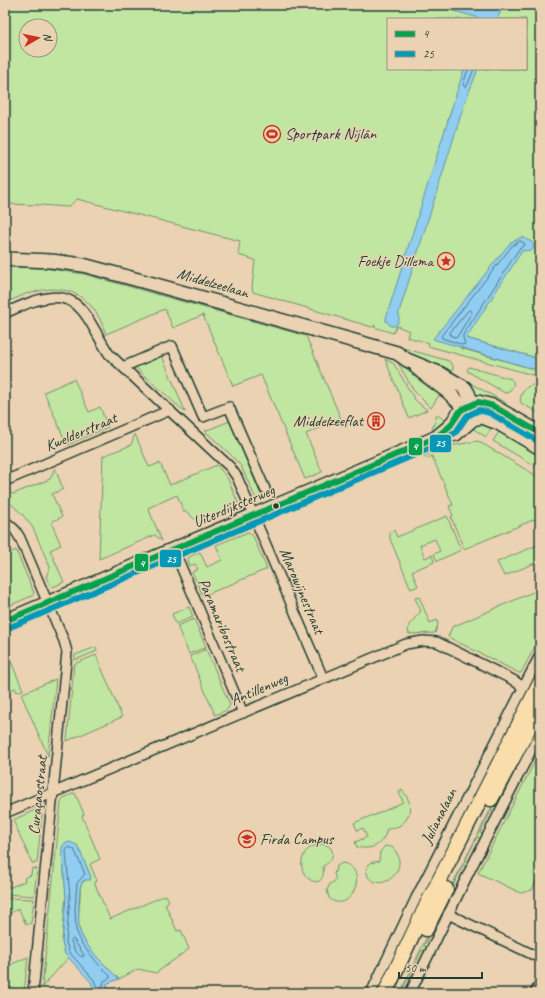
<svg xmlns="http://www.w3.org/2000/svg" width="545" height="998" font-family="Caveat,sans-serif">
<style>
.green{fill:#c0e6a1;stroke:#70926a;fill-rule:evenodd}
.water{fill:#91cdf1;stroke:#6393a5}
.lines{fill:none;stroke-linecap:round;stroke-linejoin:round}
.shore{stroke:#4d7780;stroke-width:1}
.street-casing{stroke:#1f3d34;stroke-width:12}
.secondary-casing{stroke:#1f3d34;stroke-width:16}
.primary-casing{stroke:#1f3d34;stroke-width:17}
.street{stroke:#ead2b2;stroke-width:9}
.secondary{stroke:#ead2b2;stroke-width:13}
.primary{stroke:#f9ddab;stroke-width:14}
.bus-1-casing{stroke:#ead2b2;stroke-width:9}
.bus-2-casing{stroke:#ead2b2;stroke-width:9}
.bus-1{stroke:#02a150;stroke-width:6}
.bus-2{stroke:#0599b7;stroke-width:6}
.bus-dot{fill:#1f3d34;stroke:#ead2b2;stroke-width:1.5}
.labels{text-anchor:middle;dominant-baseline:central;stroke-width:3;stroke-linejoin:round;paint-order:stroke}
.poi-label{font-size:16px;fill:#1f3d34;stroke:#ead2b2;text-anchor:start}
.street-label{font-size:16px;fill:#1f3d34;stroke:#ead2b2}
.line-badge{stroke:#ead2b2;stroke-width:1.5}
.badge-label{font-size:11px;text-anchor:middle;font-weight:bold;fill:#fff}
</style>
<rect width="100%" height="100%" fill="#ead2b2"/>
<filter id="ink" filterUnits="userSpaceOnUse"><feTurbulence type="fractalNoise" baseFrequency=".025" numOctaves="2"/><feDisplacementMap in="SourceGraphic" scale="8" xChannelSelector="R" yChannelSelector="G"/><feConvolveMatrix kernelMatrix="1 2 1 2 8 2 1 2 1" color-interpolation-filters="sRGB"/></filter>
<g filter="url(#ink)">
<!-- green -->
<g class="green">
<path d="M5,5H540V359L466,338L460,348L540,371V377L428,346L429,343L407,337L409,331L397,326L393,333L374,327L375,325L372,327L253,292L252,288L255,260L238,255L240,241L77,199L68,207L40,205L5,204ZM388,19H526V69H388ZM26,26H50V50H26Z"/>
<path d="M5,267L43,268L84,274L306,336L341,419L306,434L322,472L305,479L261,375L233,386L203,315L173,328L165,309L106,334C103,327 101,320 97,314C82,289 55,284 29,294L28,293L5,303Z"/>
<path d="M403,348L449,361L453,366V370L450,375L403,350Z"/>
<path d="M162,356L185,411V412L136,368L137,366Z"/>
<path d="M385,359L394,364L415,400L427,410L409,418Z"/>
<path d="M398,363L441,392L431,408L414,391Z"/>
<path d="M469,367L511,379C516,383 512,387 509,392L505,393L467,371Z"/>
<path d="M459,377L506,403L504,408L475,396L457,380Z"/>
<path d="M74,379L89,412L100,407L108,427L67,445L44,392Z"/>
<path d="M532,385L540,387V414L521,403C518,397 525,386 532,385Z"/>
<path d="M437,415L447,421L438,431L431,433Z"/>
<path d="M230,421L261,495L271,491L272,494L259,499L255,497L241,466L231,455L205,431Z"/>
<path d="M483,422L493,425L486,437L472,428L475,425Z"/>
<path d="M501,429L540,451V469L493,441Z"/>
<path d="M135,434L149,467L160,463L170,485L217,465L228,479L238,503L236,509L200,524L186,511L184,512L177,495L148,508L162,541L155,535L99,559L103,456L131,445Z"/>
<path d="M478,441L540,478V517L464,549L451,517L453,516L449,506L453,505L432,456L426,459L424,456L449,446Z"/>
<path d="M55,468L63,489L52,494L62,517L51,522L61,545L50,550L64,582L53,587L50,585L46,577L50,567L33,528L23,515L9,502H5V491L13,494L50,479Z"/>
<path d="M447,516L461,550L437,561L434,554L440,551L435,539L420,545L425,558L432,555L434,562L412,571L418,586L411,589L390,539V533L394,530L397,537Z"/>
<path d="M248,532L253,536L267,569L203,596L192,572L198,569L195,564L190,566L188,560L189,557L200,552L207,567L222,560L216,545Z"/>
<path d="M540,544V561L504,576L497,562Z"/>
<path d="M16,550L34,593L32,596L6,607L5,606V555Z"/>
<path d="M540,589V637L521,673H519L448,637L452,627Z"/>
<path d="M419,597L430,623L437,620L438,624L435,633L409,634L408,631L409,625L421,611L415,598Z"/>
<path d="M189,607L193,617L176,624L172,614Z"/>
<path d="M194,619L206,647L189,654L177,626Z"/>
<path d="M5,647L23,690L17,692L15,688L5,692Z"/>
<path d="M96,647L97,651L75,660V655Z"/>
<path d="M206,649L230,705L227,710L215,715L190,656Z"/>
<path d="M96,655L122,717L67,741L74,664Z"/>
<path d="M56,679L48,756L21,694Z"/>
<path d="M528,736V749L526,754L521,752L509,777L513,779L511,782L507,780L494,805L498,808L496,811L492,809L480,833L484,835L482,839L477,837L465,861L470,864L468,867L463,865L451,890L456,892L454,896L449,893L437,918L442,921L440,924L435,922L424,946L428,948L426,952L422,950L410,975L415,977L413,981L408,979L401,993H400L443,903Z"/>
<path d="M540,751V873L532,890L521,893L478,873Z"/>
<path d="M402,790C417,806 409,828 387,829C384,844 372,851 357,847L355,842L367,837L363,828L357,830L354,823L373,815V816L403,802L399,792Z"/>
<path d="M75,793L84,814L82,816L100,859L90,864L97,881L94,882L110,919L166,895L169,901L165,904L177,931L181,930L189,949L156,973L138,969L119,979C106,966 82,946 79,927C78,918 79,908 80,899C81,885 78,884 91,877L77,845L65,879L66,897L62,942L65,954L69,957L42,987L61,802L63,798Z"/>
<path d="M35,810L39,811L42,815L37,863H32L13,820Z"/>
<path d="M320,844C336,844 336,860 323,866C327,895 295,879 303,857C306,849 312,846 320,844Z"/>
<path d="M385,846L392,847C412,865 385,895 368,877L366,869L370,863L379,861L380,852Z"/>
<path d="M342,863C371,867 351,917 329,898L327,890L330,884L336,880L334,874L337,866Z"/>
<path d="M32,868L37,869L34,896L5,894V877L9,888L11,887L25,881L24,878L31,875Z"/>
<path d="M5,898L34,899L31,923L26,925L19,909L5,915Z"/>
<path d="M28,957L24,993H5V967Z"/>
</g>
<!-- water -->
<g class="water">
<path d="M432,5H481C488,7 496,5 504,5L497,19H479L476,17Z"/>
<path d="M464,69H478L465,102L405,293L399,312V320L396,326H391L386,321V318Z"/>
<path d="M522,237L532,242L534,246L532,250L522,251L466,338L540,359V371L433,339L510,243Z"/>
<path d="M70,842L77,845L80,851L91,877L90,880H84C79,885 80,894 79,901C79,909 78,920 79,928C84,947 106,966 119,979L106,984L110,993H95L91,982L65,954L62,942L66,897L62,852V847L65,843Z"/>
</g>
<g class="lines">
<!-- shore -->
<g class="shore">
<path d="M468,69L463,85L465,87L467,86L474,69"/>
<path d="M520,241L524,243L525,245L519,249L463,335V338L465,344L463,345L442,338L441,336L512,246Z"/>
<path d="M469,310H471L472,312L457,337H456L451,336L450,333Z"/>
<path d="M73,939L84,955L83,957C76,955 73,948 71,941Z"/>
<path d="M99,993L94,980L69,952L66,942L70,897L66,852L68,847L74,849L85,874L77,883L75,909L76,930L82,944L99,965L110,976V978L104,981L103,984L105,993"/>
</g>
<!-- street casing -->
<g class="street-casing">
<g id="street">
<path d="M5,313C33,301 66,283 87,317C95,329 101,342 109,354L230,467L237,477L323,678"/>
<path d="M123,367L172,346L203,417L229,407L265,489"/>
<path d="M5,481L170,410"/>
<path d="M5,521L15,530L20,538L64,641L67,652L33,993"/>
<path d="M174,550L243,713"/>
<path d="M5,813L406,644L423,641L437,642L513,680L523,687"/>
<path d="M448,914L540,958"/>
<path d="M371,993L416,898L540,655"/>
<path d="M410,993L469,872L540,733"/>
<path d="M535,993L540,983"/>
</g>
</g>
<!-- secondary casing -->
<g class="secondary-casing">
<g id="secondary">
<path d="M5,259L51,261L83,265L142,281L397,353L407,360L441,374L465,388L468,393L477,417"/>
<path d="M417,368C427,377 438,384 448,392C456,399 461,406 470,412"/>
<path d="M438,436L450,426L461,410L468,406L478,402L493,406L540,433"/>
<path d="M5,621L435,438L456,434L473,419L482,417L498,423L540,448"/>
</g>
</g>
<!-- primary casing -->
<g class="primary-casing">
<g id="primary">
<path d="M491,799L540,707"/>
<path d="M426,929L446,889"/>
<path d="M385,993L427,904L540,683"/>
</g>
</g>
<!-- street -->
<use href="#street" class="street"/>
<!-- secondary -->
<use href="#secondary" class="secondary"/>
<!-- primary -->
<use href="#primary" class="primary"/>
<!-- bus-1 casing -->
<g class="bus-1-casing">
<path id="bus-1" d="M5,621L435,438L450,426L461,410L478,402L493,406L540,433"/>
</g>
<!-- bus-2 casing -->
<g class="bus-2-casing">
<path id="bus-2" d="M8,628L438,445L456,432L467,416L479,410L490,413L536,440"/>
</g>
<!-- bus-1 -->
<use href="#bus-1" class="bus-1"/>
<!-- bus-2 -->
<use href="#bus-2" class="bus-2"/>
</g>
</g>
<!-- icons -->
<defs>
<g id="stadium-ring" transform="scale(0.9)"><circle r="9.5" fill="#ead2b2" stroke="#c8321e" stroke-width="1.5"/><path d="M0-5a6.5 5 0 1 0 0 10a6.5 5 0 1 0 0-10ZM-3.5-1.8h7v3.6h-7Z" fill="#c8321e"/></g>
<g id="sight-ring" transform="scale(0.9)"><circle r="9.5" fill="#ead2b2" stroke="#c8321e" stroke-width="1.5"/><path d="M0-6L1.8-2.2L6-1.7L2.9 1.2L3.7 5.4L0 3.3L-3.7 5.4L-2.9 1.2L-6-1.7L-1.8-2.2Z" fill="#c8321e"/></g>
<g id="building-ring" transform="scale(0.9)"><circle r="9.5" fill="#ead2b2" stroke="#c8321e" stroke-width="1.5"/><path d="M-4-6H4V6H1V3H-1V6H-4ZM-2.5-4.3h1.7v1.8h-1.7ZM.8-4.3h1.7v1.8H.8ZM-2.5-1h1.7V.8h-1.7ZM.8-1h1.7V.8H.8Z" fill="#c8321e"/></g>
<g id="university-ring" transform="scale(0.9)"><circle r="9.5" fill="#ead2b2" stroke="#c8321e" stroke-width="1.5"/><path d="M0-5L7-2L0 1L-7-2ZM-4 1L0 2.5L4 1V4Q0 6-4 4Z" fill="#c8321e"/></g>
</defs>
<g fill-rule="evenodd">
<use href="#stadium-ring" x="272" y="134"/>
<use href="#sight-ring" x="446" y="261"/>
<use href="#building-ring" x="376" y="421"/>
<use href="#university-ring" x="247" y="839"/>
</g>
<!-- markers -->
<circle class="bus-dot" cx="276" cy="506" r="3.5"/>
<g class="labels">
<!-- poi labels -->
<g class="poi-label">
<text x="285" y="134">Sportpark Nijlân</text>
<text x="433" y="261" text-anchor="end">Foekje Dillema</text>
<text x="363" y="421" text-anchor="end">Middelzeeflat</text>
<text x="260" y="839">Firda Campus</text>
</g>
<!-- street labels -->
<g class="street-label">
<text transform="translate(213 283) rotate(16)">Middelzeelaan</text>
<text transform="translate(81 432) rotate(-23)">Kwelderstraat</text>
<text transform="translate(234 506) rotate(-23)">Uiterdijksterweg</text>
<text transform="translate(302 591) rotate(67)">Marowijnestraat</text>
<text transform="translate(222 625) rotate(67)">Paramaribostraat</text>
<text transform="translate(259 689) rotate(-23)">Antillenweg</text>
<text transform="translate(38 795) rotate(-84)">Curaçaostraat</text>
<text transform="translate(439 816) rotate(-63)">Julianalaan</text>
</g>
</g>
<g class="line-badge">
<rect x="429" y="434" width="23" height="19" rx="4" fill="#0599b7"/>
<rect x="408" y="437" width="15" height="19" rx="4" fill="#02a150"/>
<rect x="159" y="549" width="23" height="19" rx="4" fill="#0599b7"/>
<rect x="134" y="553" width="15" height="19" rx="4" fill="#02a150"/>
</g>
<g class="badge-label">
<text x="440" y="447">25</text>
<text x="415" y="450">4</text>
<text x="171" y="563">25</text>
<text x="142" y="567">4</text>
</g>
<!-- margin -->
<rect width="545" height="998" fill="none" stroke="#ead2b2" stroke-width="20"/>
<rect x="10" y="10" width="525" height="978" fill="none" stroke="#1f3d34" stroke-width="1.5" filter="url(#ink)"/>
<!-- legend -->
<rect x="387" y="18" width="140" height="52" fill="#ead2b2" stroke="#999680"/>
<rect x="395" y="31" width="20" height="6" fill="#02a150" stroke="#999680"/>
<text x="423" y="38" font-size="12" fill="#1f3d34">4</text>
<rect x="395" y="51" width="20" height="6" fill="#0599b7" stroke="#999680"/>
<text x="423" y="58" font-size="12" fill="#1f3d34">25</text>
<!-- north arrow -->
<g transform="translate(38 38) rotate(81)"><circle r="19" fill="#ead2b2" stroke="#999680"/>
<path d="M0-3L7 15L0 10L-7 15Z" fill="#c8321e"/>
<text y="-6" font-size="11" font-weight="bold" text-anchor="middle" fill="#1f3d34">N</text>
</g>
<!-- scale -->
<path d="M399 972v6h83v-6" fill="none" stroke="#1f3d34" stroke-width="2"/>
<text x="405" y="972" font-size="12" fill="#1f3d34" stroke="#ead2b2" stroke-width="3" paint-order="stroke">50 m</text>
</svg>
